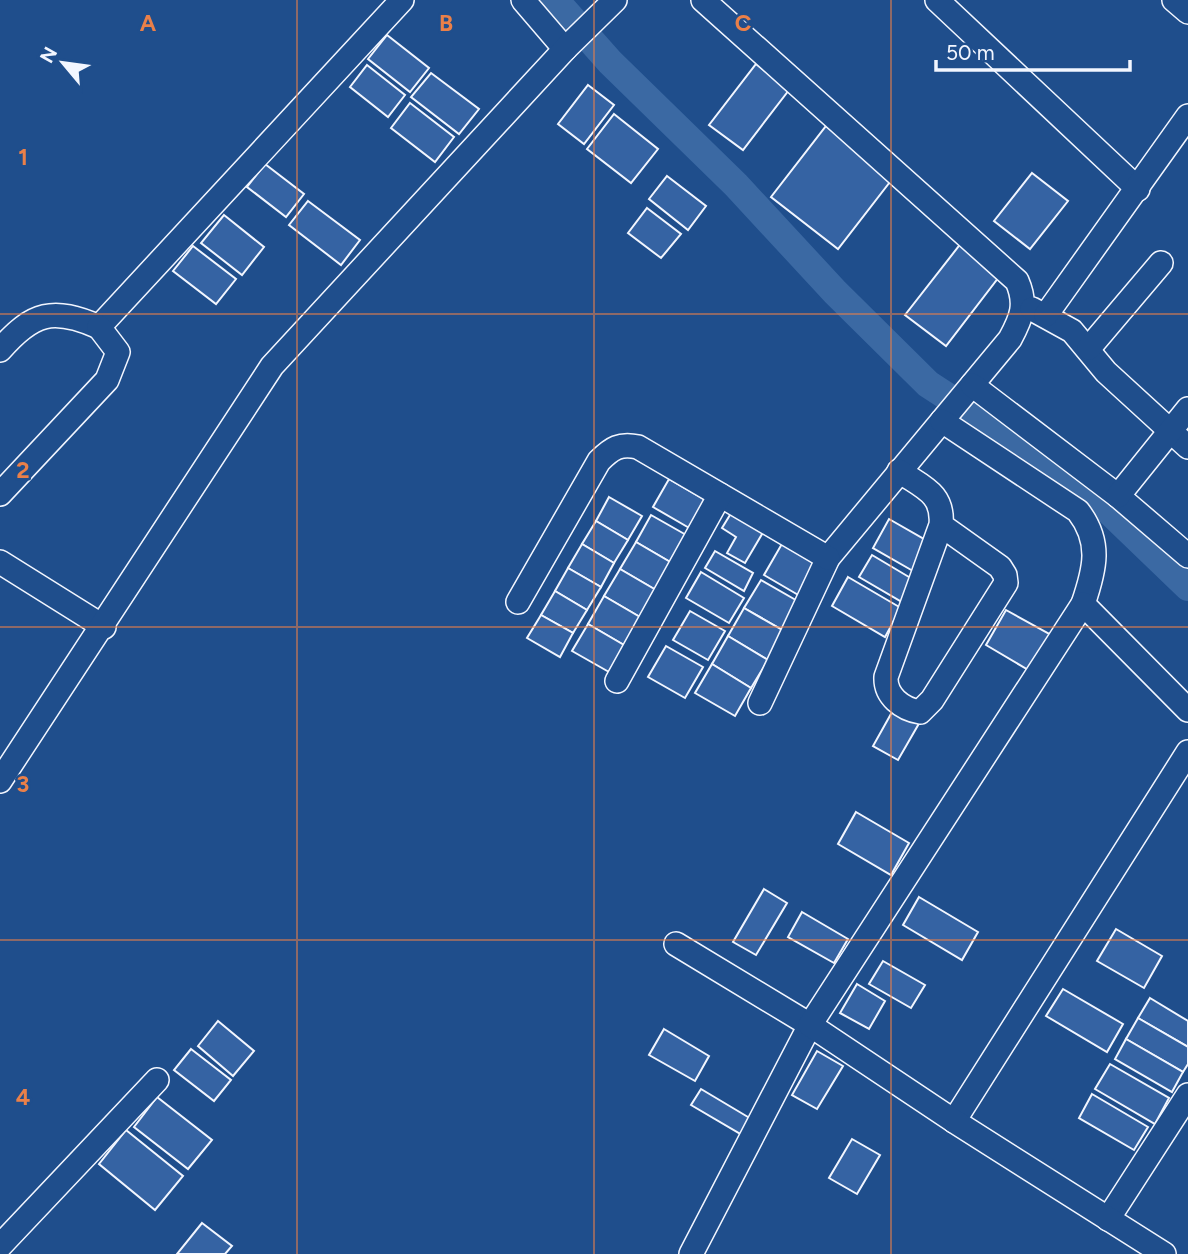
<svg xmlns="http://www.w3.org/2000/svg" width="1188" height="1254" font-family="Figtree,sans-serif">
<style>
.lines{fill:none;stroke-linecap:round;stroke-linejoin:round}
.canal{stroke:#3b69a3;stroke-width:28}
.building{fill:#3563a3;stroke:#f2f6ff;stroke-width:2}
.street-casing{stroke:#f2f6ff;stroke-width:26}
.street{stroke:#1f4e8c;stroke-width:23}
.grid{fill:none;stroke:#ea8049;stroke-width:2;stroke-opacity:0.55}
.grid-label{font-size:23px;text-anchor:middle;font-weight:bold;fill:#ea8049;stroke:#1f4e8c;stroke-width:5;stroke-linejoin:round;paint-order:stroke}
</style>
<rect width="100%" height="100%" fill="#1f4e8c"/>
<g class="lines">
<!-- canal -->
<path class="canal" d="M555,0L610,62L736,185L835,292L928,384L1080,483L1188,587"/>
</g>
<!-- building -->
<g class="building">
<path d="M387,35L429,68L410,92L368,59Z"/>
<path d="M756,64L789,90L743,150L709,125Z"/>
<path d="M367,65L405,95L388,117L350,87Z"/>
<path d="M431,73L479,109L459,134L411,97Z"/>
<path d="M588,85L614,105L584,144L558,124Z"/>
<path d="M410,103L454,137L435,162L391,128Z"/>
<path d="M614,114L658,149L631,183L587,149Z"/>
<path d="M826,126L893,178L838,249L771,197Z"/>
<path d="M265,164L304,194L286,217L247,187Z"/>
<path d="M1032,173L1068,201L1030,249L994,221Z"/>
<path d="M667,176L706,206L688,230L649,199Z"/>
<path d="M308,201L360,240L341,265L289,225Z"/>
<path d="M647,208L681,234L661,258L628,233Z"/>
<path d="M224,215L264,247L242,275L201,243Z"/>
<path d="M962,242L1002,273L946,346L905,315Z"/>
<path d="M193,246L236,279L216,304L173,271Z"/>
<path d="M669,479L707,501L691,529L653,507Z"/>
<path d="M609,497L642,516L628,540L596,521Z"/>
<path d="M733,510L765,529L745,563L727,553L736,537L722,528Z"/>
<path d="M651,515L688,536L672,563L636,542Z"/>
<path d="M889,519L929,542L913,571L873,548Z"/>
<path d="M596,521L628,540L614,563L582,544Z"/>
<path d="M636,542L672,563L656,590L620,569Z"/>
<path d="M783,542L819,563L800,596L764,575Z"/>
<path d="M582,544L614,563L601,587L568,568Z"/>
<path d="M715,551L753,573L744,591L705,568Z"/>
<path d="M872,555L914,580L902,602L859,577Z"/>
<path d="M568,568L601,587L587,610L555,591Z"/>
<path d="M620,569L656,590L640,617L604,596Z"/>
<path d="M701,572L744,598L729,623L686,598Z"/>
<path d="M848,577L901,608L885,637L832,606Z"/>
<path d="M761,580L801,603L784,631L744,608Z"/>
<path d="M555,591L587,610L573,633L541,615Z"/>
<path d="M604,596L640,617L624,645L588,624Z"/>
<path d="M744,608L784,631L768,660L728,636Z"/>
<path d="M1006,610L1051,635L1030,671L986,645Z"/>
<path d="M690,611L725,631L708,660L673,640Z"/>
<path d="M541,615L573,633L560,657L527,638Z"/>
<path d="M588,624L624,645L609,672L572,651Z"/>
<path d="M728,636L768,660L751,688L712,664Z"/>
<path d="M666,646L703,667L685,698L648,677Z"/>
<path d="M712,664L751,688L735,716L695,693Z"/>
<path d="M896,705L921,720L898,760L873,746Z"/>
<path d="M856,812L909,843L891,875L838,844Z"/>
<path d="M764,889L787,903L756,955L733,942Z"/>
<path d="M919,897L978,932L962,960L903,925Z"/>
<path d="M802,912L848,939L834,963L788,937Z"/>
<path d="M1116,929L1162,956L1144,988L1097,961Z"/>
<path d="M883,961L925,985L911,1008L869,984Z"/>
<path d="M857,984L885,1001L869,1029L840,1013Z"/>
<path d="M1063,989L1123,1024L1107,1052L1046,1016Z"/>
<path d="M1150,998L1188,1021V1047L1138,1018Z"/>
<path d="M1138,1018L1188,1047V1064L1183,1072L1126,1039Z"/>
<path d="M218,1021L254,1051L233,1076L198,1046Z"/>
<path d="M664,1029L709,1056L695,1081L649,1055Z"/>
<path d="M1126,1039L1183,1072L1172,1092L1115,1059Z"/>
<path d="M191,1049L231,1080L214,1101L174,1070Z"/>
<path d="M817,1051L843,1066L817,1109L792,1095Z"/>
<path d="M1110,1064L1169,1098L1155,1124L1095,1089Z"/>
<path d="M701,1089L753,1120L744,1136L691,1105Z"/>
<path d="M1092,1094L1148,1127L1134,1150L1079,1118Z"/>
<path d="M157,1097L212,1140L188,1169L134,1127Z"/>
<path d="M126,1130L183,1176L155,1210L99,1164Z"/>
<path d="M852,1139L880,1155L857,1194L829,1178Z"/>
<path d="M202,1223L232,1246L225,1254H177Z"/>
</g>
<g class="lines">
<!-- street casing -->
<g class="street-casing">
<g id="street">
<path d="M523,0L565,49"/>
<path d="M703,0L1017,281C1027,304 1022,317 1010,339L828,558L760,703"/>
<path d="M937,0L1138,189"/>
<path d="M1174,0L1188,12"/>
<path d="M1032,309L1072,331L1106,372L1188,447"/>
<path d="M1046,315L1188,116"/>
<path d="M1089,348L1161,263"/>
<path d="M0,350C33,312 53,307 99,327L402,0"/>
<path d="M972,385L1118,496L1188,556"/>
<path d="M942,421L1078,511C1102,542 1095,569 1083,604"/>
<path d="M899,471C922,487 944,493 941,525L886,677C885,696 902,709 920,712L932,700L1006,583L1005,575L1000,567L941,525"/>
<path d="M0,494L107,380L118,352L99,327"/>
<path d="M1118,496L1188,409"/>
<path d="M0,562L104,627"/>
<path d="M518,602L599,461C612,448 620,443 638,447L828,558"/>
<path d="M617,681L720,495"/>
<path d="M0,781L272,366L566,48L615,0"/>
<path d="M676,944L810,1025L691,1254"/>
<path d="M954,1121L1188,752"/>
<path d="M1108,1219L1188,1095"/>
<path d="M0,1246L157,1080"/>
<path d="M1164,1254L954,1121L810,1025L1083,604L1188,710"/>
</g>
</g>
<!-- street -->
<use href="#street" class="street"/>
</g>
<!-- grid -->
<path class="grid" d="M297,0V1254M594,0V1254M891,0V1254M0,314H1188M0,627H1188M0,940H1188"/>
<g class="grid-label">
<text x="148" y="31">A</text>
<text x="446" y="31">B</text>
<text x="743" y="31">C</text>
<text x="23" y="165">1</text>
<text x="23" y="478">2</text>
<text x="23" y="792">3</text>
<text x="23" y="1105">4</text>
</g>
<!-- north arrow -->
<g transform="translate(63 63) rotate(299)" stroke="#1f4e8c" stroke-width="5" paint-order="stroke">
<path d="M0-5L12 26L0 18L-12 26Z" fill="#f2f6ff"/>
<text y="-10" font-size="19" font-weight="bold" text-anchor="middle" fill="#f2f6ff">N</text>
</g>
<!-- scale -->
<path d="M936 60v10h194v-10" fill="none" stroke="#f2f6ff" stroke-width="3.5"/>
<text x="946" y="60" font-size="21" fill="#f2f6ff" stroke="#1f4e8c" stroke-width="5" paint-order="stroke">50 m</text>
</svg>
